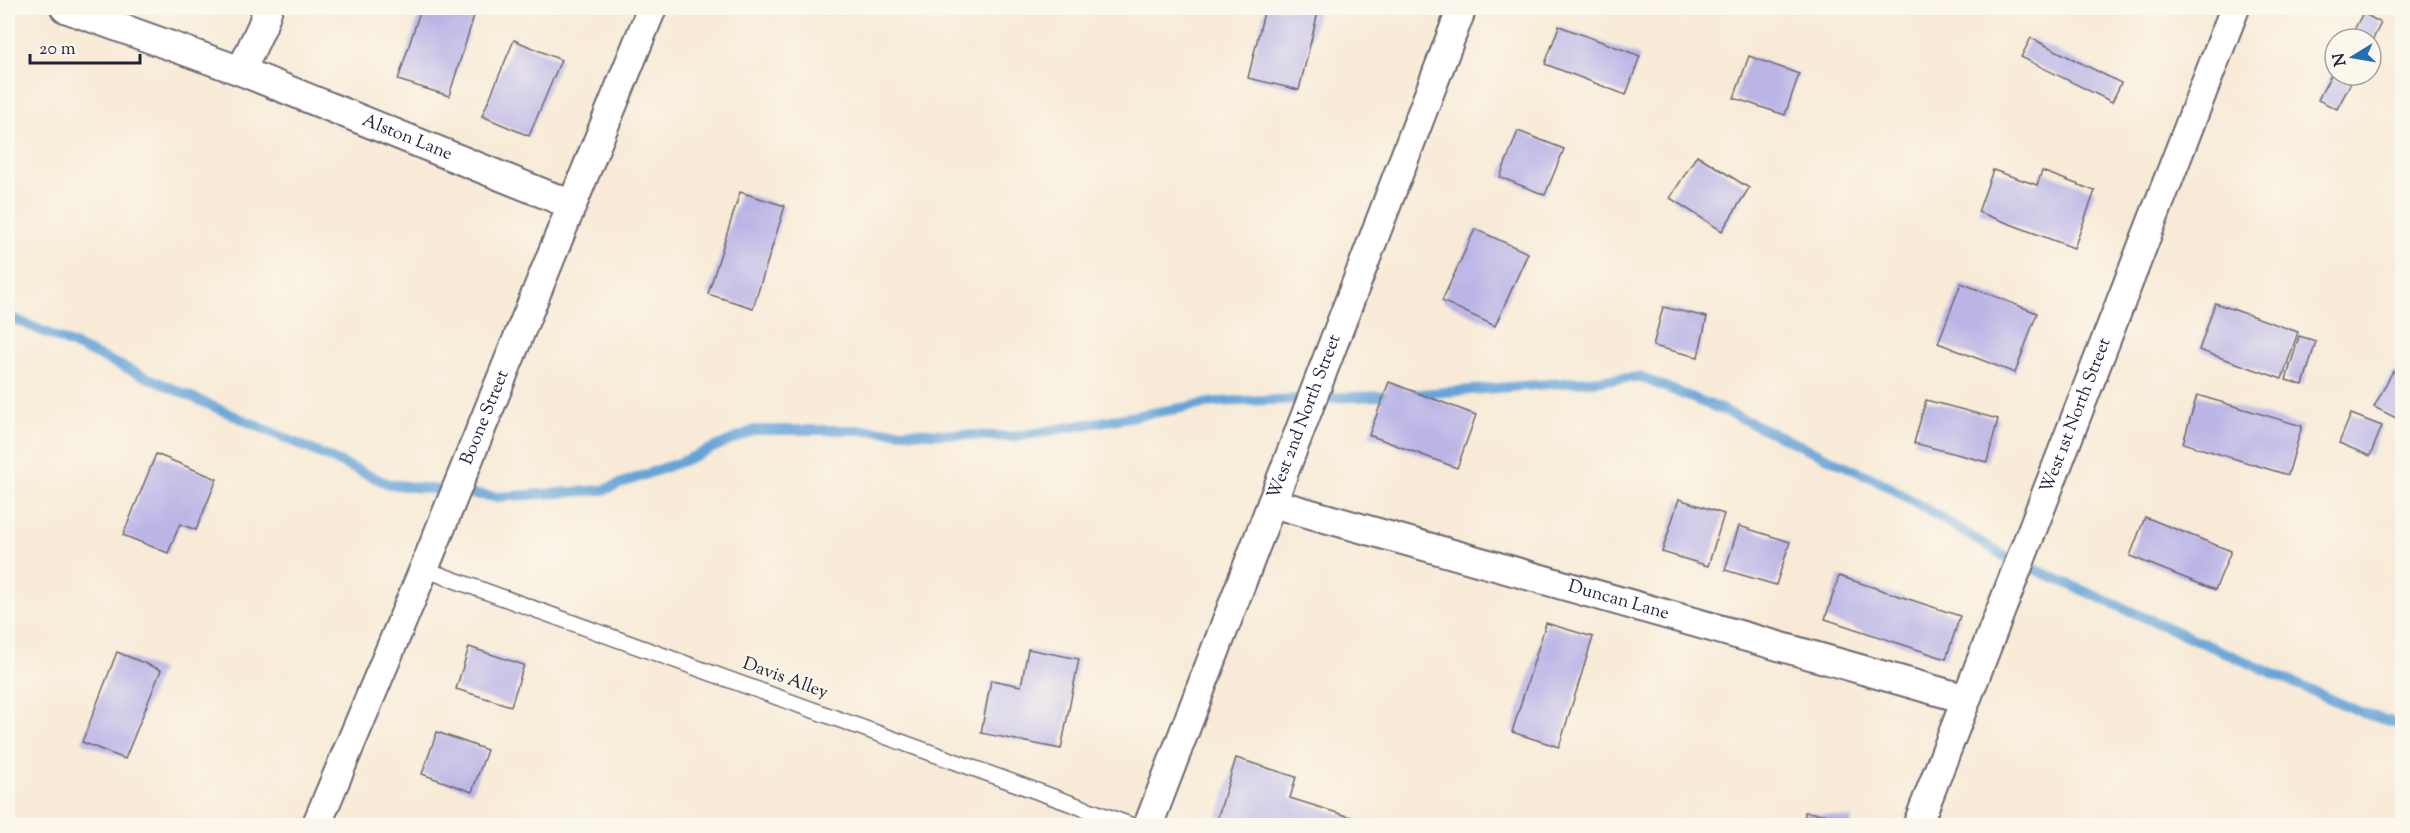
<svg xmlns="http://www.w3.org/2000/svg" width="2410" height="833" font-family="'Sorts Mill Goudy',serif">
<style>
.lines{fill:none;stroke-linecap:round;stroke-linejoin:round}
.stream{stroke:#66a4d8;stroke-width:10}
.building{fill:#bbb5e6}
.service-casing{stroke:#6d6871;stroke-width:18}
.minor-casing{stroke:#6d6871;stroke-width:32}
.service{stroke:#fff;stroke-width:15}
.minor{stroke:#fff;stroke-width:28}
.labels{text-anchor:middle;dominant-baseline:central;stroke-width:4.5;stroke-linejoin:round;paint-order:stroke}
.street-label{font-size:18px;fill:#22223b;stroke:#fbf7ec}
</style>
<rect width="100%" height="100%" fill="#fbf7ec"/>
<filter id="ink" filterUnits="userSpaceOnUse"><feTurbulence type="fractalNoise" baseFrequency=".0167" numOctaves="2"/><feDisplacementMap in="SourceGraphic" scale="12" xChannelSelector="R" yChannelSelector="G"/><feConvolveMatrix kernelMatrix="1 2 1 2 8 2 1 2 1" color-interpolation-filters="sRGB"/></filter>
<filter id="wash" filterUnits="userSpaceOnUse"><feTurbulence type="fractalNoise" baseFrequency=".008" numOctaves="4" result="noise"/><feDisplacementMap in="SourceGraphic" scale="24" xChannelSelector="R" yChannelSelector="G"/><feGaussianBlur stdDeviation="1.35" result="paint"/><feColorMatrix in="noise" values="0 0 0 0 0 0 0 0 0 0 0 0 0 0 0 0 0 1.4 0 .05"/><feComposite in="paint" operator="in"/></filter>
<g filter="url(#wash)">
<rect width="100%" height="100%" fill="#f8ead6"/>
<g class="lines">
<!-- stream -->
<path class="stream" d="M8,316L389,484L497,497L603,490L683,461L754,430H859L1013,437L1216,402L1407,395L1640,377L1725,411L1881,482L2004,556L2363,713L2402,725"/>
</g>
<g id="blocks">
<!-- building -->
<g class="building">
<path d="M421,8H446L474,16L449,96L398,80Z"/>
<path d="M1265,8H1319L1299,90L1248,78Z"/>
<path d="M2363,13L2381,23L2371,43V39H2349Z"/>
<path d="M1559,26L1640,56L1626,95L1545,64Z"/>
<path d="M2031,38L2121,83L2112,102L2021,57Z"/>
<path d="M514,40L561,60L529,136L482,116Z"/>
<path d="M1749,56L1799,74L1785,115L1734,98Z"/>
<path d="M2335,67V75H2355L2337,109L2318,100Z"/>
<path d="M1518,131L1564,149L1545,195L1500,177Z"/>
<path d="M1697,155L1749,188L1722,231L1670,198Z"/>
<path d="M1993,170L2037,185L2042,171L2095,191L2074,248L1978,212Z"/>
<path d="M740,192L785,206L753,308L708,294Z"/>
<path d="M1475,229L1528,253L1495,326L1442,301Z"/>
<path d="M1961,283L2037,313L2015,373L1938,343Z"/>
<path d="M2215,303L2298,332L2282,379L2199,350Z"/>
<path d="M1663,307L1707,317L1698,357L1653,346Z"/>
<path d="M2299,336L2316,341L2303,385L2286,380Z"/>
<path d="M2393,371L2402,377V421L2374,407Z"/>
<path d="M1389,382L1476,415L1457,468L1369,435Z"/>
<path d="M2197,395L2302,426L2288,475L2183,443Z"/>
<path d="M1926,400L1998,419L1987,462L1914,443Z"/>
<path d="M2351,414L2382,426L2370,456L2339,443Z"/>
<path d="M156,454L217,479L196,530L180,524L168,553L123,535Z"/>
<path d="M1679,499L1724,514L1708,566L1662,552Z"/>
<path d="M2145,517L2231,551L2215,590L2130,556Z"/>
<path d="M1739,526L1790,542L1776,585L1725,570Z"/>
<path d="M1839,576L1960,616L1946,659L1825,619Z"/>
<path d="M1546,623L1593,637L1559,747L1512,732Z"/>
<path d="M469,647L524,665L511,706L456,689Z"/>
<path d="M1028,649L1079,659L1061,749L981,733L991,680L1021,686Z"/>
<path d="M117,652L161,670L125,759L82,742Z"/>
<path d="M437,732L487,750L472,792L422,774Z"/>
<path d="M1236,758L1296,777L1290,798L1366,822L1365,826H1215Z"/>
<path d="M1805,812L1852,818L1851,826H1804Z"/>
</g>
</g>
</g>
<g filter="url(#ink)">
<use href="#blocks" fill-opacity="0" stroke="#6d6871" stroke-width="1.5"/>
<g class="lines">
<!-- service casing -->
<g class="service-casing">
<path id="service" d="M424,569L1133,826"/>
</g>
<!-- minor casing -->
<g class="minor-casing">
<g id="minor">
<path id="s1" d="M65,8L241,71L572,205"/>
<path d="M241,71L262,26L268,8"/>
<path id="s2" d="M1272,503L1966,699"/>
<path id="s3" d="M316,826L424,569L652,8"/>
<path id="s4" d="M1148,826L1462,8"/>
<path id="s5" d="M1917,826L2235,8"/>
</g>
</g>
<!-- service -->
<use href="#service" class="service"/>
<!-- minor -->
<use href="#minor" class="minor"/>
</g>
</g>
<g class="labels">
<!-- street labels -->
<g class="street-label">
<text stroke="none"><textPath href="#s1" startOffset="366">Alston Lane</textPath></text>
<text stroke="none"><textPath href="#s5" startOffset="440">West 1st North Street</textPath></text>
<text stroke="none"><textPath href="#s3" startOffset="442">Boone Street</textPath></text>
<text stroke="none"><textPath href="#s4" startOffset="438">West 2nd North Street</textPath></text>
<text stroke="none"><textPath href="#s2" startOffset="360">Duncan Lane</textPath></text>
<text transform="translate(785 679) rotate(20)">Davis Alley</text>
</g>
</g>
<!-- margin -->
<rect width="2410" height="833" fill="none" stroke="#fbf7ec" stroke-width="30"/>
<!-- north arrow -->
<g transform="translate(2353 57) rotate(259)"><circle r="28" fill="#fbf7ec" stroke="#a4a2a5" stroke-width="1.5"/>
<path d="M0-4.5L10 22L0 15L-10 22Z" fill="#1f6fb2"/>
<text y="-9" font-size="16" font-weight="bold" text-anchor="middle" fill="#22223b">N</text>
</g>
<!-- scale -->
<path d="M30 54v9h110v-9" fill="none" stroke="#22223b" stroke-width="3"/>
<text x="39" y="54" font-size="18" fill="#22223b" stroke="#fbf7ec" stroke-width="4.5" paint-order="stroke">20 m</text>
</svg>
